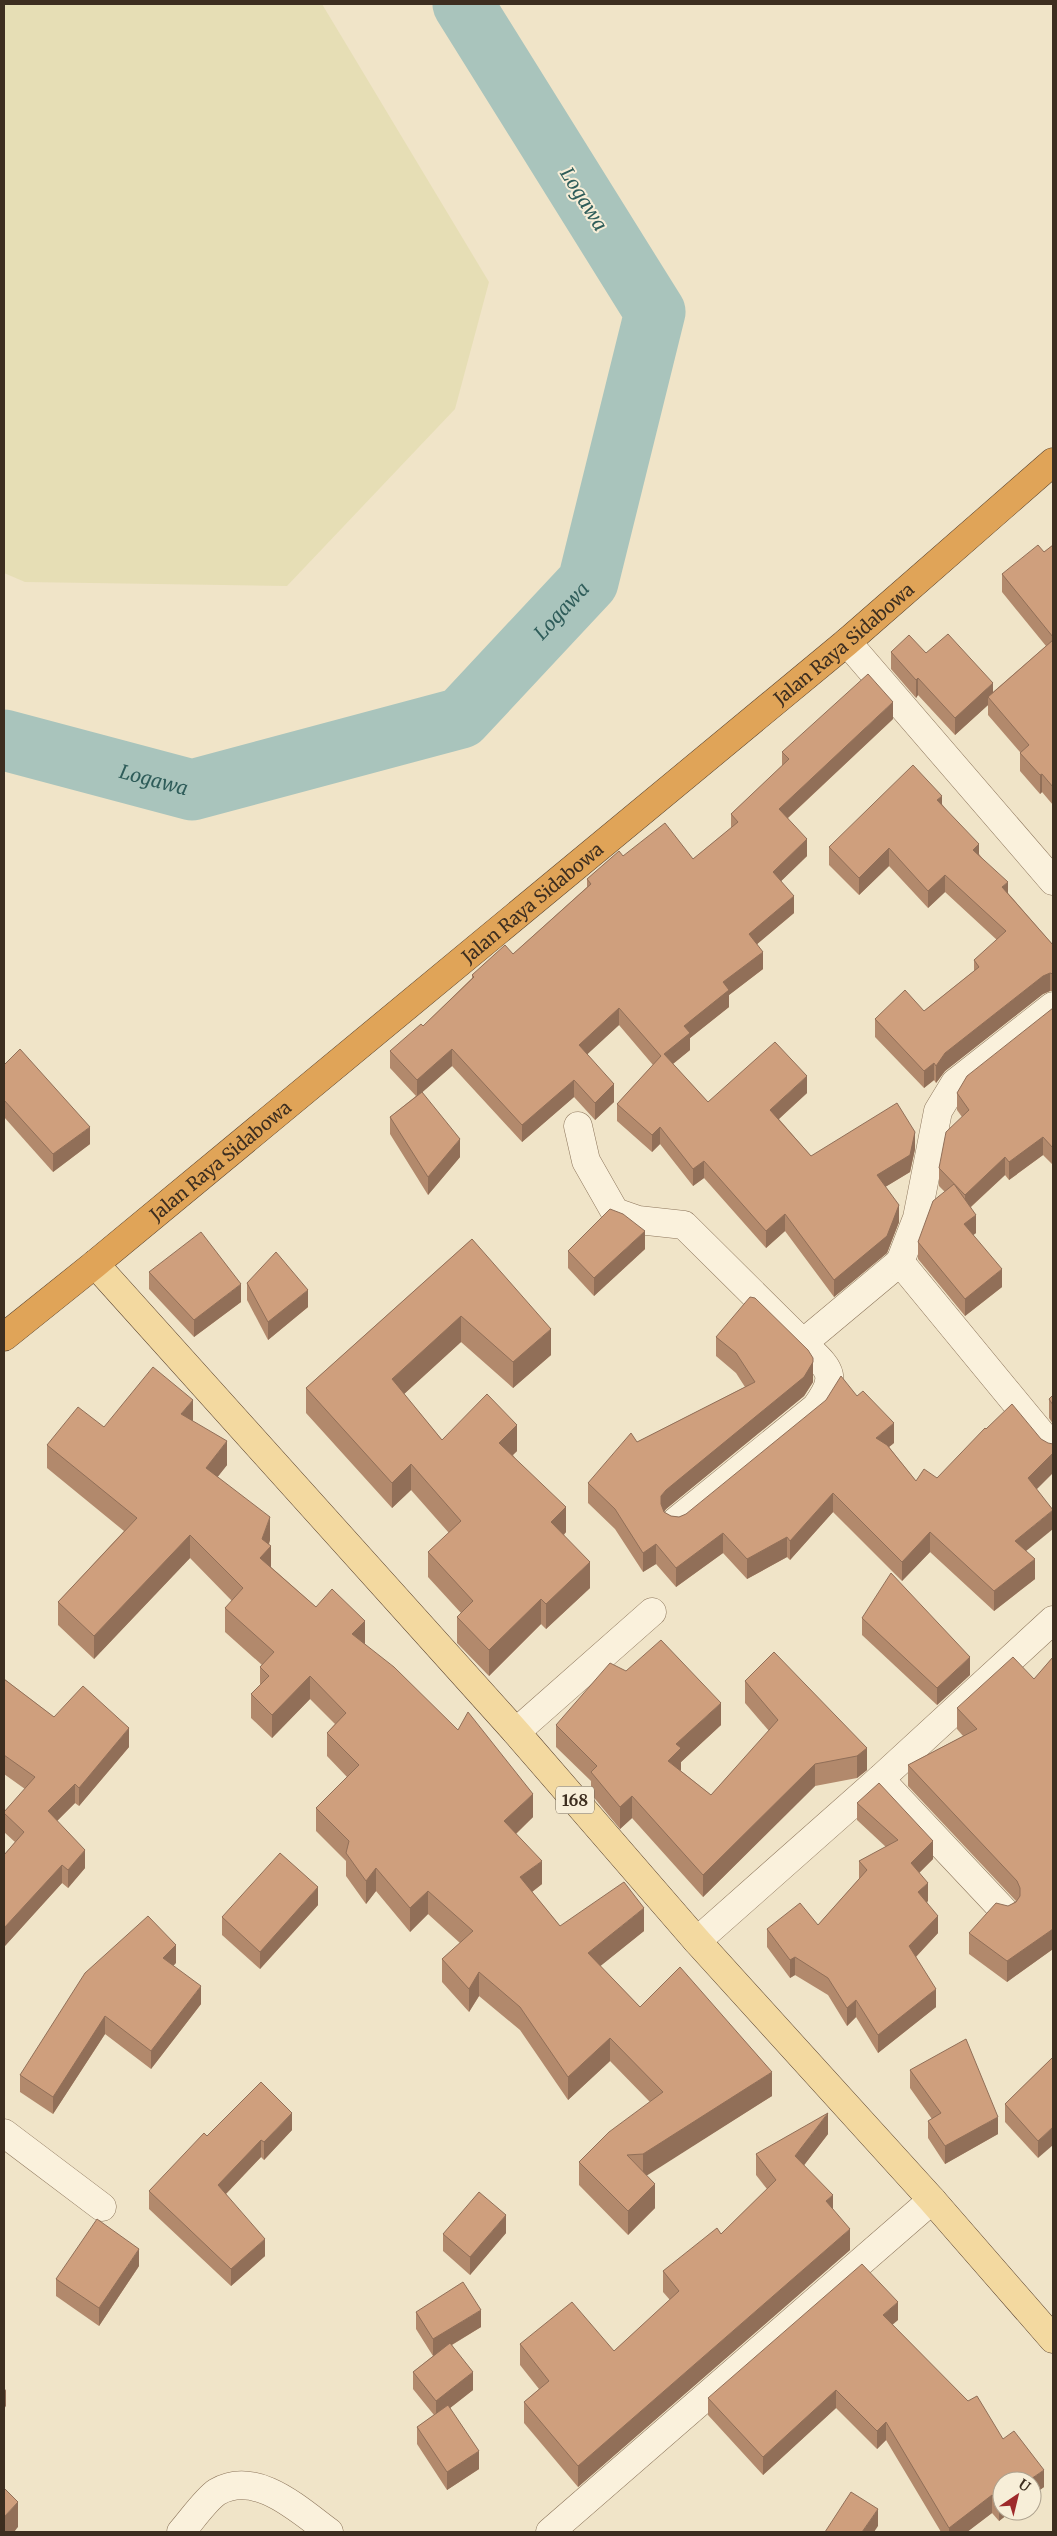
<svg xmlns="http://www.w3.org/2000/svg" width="1057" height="2536" font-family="Merriweather,serif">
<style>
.farmland{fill:#e6deb5}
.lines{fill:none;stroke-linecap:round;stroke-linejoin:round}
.river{stroke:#a9c4bc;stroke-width:61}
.street-casing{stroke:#8d765c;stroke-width:29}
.primary-casing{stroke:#5b4430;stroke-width:29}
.highway-casing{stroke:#5b4430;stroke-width:29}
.street{stroke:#faf1dc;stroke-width:28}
.primary{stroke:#f3d9a0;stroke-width:28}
.highway{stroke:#e0a458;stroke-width:28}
.wall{fill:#b2896c}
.shaded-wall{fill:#916f58}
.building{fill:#cf9f7d;stroke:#916f58}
.labels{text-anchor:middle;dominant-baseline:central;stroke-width:4;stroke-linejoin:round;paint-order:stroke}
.shield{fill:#f7eed8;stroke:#756857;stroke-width:1}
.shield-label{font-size:16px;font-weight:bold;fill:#3d2e20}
.street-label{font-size:18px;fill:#3d2e20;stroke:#f7eed8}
.water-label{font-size:19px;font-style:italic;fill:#2f5d5a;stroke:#f7eed8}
</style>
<rect width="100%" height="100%" fill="#f0e4c8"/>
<!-- farmland -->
<path class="farmland" d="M4,4H322L489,282L455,409L287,586L25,582L4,573Z"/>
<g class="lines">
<!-- river -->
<path class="river" id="s1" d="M4,740L192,790L461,718L588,582L655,312L463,4"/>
<!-- street casing -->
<g class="street-casing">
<g id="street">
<path d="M847,642L1053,881"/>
<path d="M578,1126L586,1161L615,1212L638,1220L684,1225L803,1343L900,1262L1053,1448"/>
<path d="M900,1262L917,1218L938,1111L955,1083L1053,1006"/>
<path d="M676,1521L816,1407C840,1374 829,1369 803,1343"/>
<path d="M516,1732L652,1612"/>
<path d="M880,1779L1005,1912"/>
<path d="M697,1941L880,1779L1053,1620"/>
<path d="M4,2133L102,2207"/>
<path d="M181,2532C190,2522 206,2499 217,2492C256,2469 299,2510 329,2532"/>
<path d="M550,2532L932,2200"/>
</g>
</g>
<!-- primary casing -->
<g class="primary-casing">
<path id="primary" d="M95,1264L516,1732L697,1941L932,2200L1053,2339"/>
</g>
<!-- highway casing -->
<g class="highway-casing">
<g id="highway">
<path id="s2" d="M4,1337L95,1264L847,642L1053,462"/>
</g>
</g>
<!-- street -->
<use href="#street" class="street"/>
<!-- primary -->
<use href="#primary" class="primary"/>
<!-- highway -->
<use href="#highway" class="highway"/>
</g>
<!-- wall -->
<g class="wall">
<path d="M1053,545V805L1042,792L1040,794L1020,771V752L988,715V705L955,735L918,695L916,698L891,669V652L926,653L993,692L1046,646L1002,592V574L1044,552Z"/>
<path d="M893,719L788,818L807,856L781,881L794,913L757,944L763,969L729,995V1007L690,1038V1050L673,1064L708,1102L807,1093L779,1119L811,1156L915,1149L910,1172L885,1187L899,1222L887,1253L834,1297L785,1231L766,1248L704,1178L693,1186L660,1144L652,1152L617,1121V1104L653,1065L619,1025L587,1054L614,1102L595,1120L574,1097L522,1142L452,1066L422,1092L460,1157L428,1195L390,1134V1117L416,1096L390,1068V1051L423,1026L472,978V975L513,954L587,887V879L623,856L693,859L731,828V814L782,766V752Z"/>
<path d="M942,804L1008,893L1053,945V991H1050L1043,994L945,1071L936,1083L934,1080L924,1088L875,1037V1019L924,1011L974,971V960L997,940L945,892L928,908L889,866L859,895L829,865V847Z"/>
<path d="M1053,836V857L1052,855V837Z"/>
<path d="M1053,1008V1165L1043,1155L1009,1180L1005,1175L971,1207L976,1233L973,1235L1002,1287L965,1316L918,1259V1242L945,1192L939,1186V1168L962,1117L957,1110V1093Z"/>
<path d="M4,1065L90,1144L53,1172L4,1117Z"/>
<path d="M472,1239L551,1355L513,1388L461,1342L404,1394L442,1440L517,1451L513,1455L566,1532L564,1535L590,1588L546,1629L541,1624L489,1676L457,1643V1617L461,1613L428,1577V1552L449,1533L411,1490L392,1508L306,1413V1388Z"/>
<path d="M645,1249L594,1296L568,1268V1251Z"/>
<path d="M149,1272L241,1302L194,1337L149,1289Z"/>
<path d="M247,1283L308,1307L268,1340L247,1300Z"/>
<path d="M716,1337L813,1377V1382L804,1396L666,1509L664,1512L671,1516L679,1517L894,1443L889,1447L916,1481L937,1478L1037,1489L1026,1551L1035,1579L994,1611L930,1552L902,1581L833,1512L790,1560L787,1557L747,1579L723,1553L676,1587L656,1564L643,1572L615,1529L588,1503V1483L637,1442L745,1387L736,1373L716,1356Z"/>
<path d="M1053,1395V1424L1049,1418V1399Z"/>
<path d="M193,1421L227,1465L217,1477L270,1540L269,1545L271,1567L316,1607L365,1644L533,1817L516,1834L542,1884L532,1892L560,1926L644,1931L600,1966L640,2007L772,2096L646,2175L655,2208L628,2235L579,2185V2162L650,2102L610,2061L568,2100L520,2030L479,1996L469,2012L442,1982V1959L460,1943L428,1914L410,1932L376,1891L366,1904L346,1876V1861L316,1831V1808L347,1777L327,1756V1733L335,1724L310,1699L272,1738L251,1718V1694L260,1685V1667L262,1665L225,1632V1608L232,1601L190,1558L94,1659L58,1625V1602L124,1531L47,1468V1445L104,1427Z"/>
<path d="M862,1618L970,1675L937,1705L862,1635Z"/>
<path d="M1053,1657V1949L1007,1982L969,1954V1933L1016,1901L908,1786V1765L963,1736L957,1729V1708L1034,1679Z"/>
<path d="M4,1679L54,1717L129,1747L79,1806L75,1803L57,1821L85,1868L68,1888L62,1883L4,1947V1855L15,1842L4,1832V1812L25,1789L4,1774Z"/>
<path d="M745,1681L867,1748V1770L857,1778L815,1786L703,1897L632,1818L620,1829L591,1794V1781L556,1747V1725H721L681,1762V1771L711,1795L769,1731L745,1703Z"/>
<path d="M857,1803L933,1859L919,1873L928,1901L927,1902L938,1933L916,1957L936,2007L878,2053L856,2017L847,2026L828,1995L795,1975L790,1978L767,1947V1929L818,1925L859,1879V1861L886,1847L857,1820Z"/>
<path d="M318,1905L260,1969L222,1935V1917Z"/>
<path d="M176,1963L173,1966L201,2004L151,2069L105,2034L53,2114L20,2092V2075Z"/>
<path d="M1053,2057L1038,2158L1005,2122V2104Z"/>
<path d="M910,2070L998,2134L945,2164L928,2138V2121L932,2119L910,2088Z"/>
<path d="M292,2130L264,2160L261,2157L226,2194L265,2256L231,2286L149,2209V2191L207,2136Z"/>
<path d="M828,2134L804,2165L833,2209L850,2250L578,2487L524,2423V2402L539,2389L520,2365V2344L614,2351L670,2300L663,2292V2271L721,2234L767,2189L756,2175V2154Z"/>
<path d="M506,2233L470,2275L443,2251V2234Z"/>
<path d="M139,2266L99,2326L56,2296V2279Z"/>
<path d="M416,2312L481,2327L452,2345L473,2390L450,2408L479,2469L447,2490L417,2444V2427L434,2415L413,2389V2372L433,2356L416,2329Z"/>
<path d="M898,2320L892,2324L1003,2439L1044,2487L1002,2511H1012L999,2521L992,2513L967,2532H941L886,2440L877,2449L836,2408L763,2475L708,2415V2398Z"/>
</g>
<!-- shaded-wall -->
<g class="shaded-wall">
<path d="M918,678V695L916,698V680Z"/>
<path d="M993,683V701L988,697V705L955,735V718Z"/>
<path d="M893,702V719L779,826V809Z"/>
<path d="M1042,774V792L1040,794V775Z"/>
<path d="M942,796V813L937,800Z"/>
<path d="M807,839V856L773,889V872Z"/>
<path d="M979,844V862L973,850Z"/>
<path d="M889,848V866L859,895V878Z"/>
<path d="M945,875V892L928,908V891Z"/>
<path d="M1008,882V899L1002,887Z"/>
<path d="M794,896V913L749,951V934Z"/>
<path d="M763,952V969L729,995V1007L690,1038V1050L664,1071V1054L684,1026L723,982Z"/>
<path d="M1050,973V991L1043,994L945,1071L936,1083V1066L945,1053L1043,976Z"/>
<path d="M619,1008V1025L579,1062V1045Z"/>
<path d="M452,1049V1066L417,1097V1080Z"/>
<path d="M934,1063V1080L924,1088V1071Z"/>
<path d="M807,1076V1093L770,1127V1110Z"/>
<path d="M574,1080V1097L522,1142V1125Z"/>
<path d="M614,1084V1102L595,1120V1103Z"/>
<path d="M90,1127V1144L53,1172V1154Z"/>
<path d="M660,1127V1144L652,1152V1135Z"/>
<path d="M915,1132V1149L910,1172L877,1192V1175Z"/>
<path d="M1043,1137V1155L1009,1180V1162Z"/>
<path d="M460,1139V1157L428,1195V1177Z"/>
<path d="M1005,1157V1175L965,1212V1195Z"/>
<path d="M704,1161V1178L693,1186V1169Z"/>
<path d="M899,1205V1222L887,1253L834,1297V1280Z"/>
<path d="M785,1214V1231L766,1248V1231Z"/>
<path d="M976,1215V1233L964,1242V1224Z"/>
<path d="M645,1231V1249L594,1296V1278Z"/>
<path d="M1002,1269V1287L965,1316V1299Z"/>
<path d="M241,1284V1302L194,1337V1320Z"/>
<path d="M308,1290V1307L268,1340V1322Z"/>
<path d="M461,1316V1342L392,1405V1379Z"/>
<path d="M551,1329V1355L513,1388V1362Z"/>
<path d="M813,1358V1382L804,1396L666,1509L661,1516V1496L666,1490Z"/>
<path d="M193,1400V1423L181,1414Z"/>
<path d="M894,1423V1443L876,1457V1438Z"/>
<path d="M517,1425V1451L499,1468V1443Z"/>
<path d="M227,1441V1465L206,1492V1468Z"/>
<path d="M1053,1453V1473L1028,1498V1478Z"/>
<path d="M411,1464V1490L392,1508V1483Z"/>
<path d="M833,1493V1512L790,1560V1541Z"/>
<path d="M566,1507V1532L551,1547V1522Z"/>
<path d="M1053,1510V1529L1015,1560V1541Z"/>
<path d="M270,1517V1540L266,1551L271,1546V1570L260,1558L262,1539Z"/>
<path d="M930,1532V1552L902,1581V1562Z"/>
<path d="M723,1533V1553L676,1587V1568Z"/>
<path d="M190,1535V1558L94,1659V1636Z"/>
<path d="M787,1537V1557L747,1579V1559Z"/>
<path d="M656,1544V1564L643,1572V1553Z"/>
<path d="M1035,1559V1579L994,1611V1591Z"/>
<path d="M590,1562V1588L546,1629V1604Z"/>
<path d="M541,1599V1624L489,1676V1650Z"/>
<path d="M365,1621V1645L352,1634Z"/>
<path d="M970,1657V1675L937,1705V1688Z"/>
<path d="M310,1676V1699L272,1738V1715Z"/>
<path d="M721,1703V1725L681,1762V1770L668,1783V1761L676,1744Z"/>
<path d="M129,1728V1747L79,1806V1788Z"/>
<path d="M867,1748V1770L857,1778V1756Z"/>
<path d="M815,1764V1786L703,1897V1875Z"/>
<path d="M75,1784V1803L48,1830V1811Z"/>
<path d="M533,1794V1817L504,1845V1821Z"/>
<path d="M632,1796V1818L620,1829V1807Z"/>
<path d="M933,1841V1859L911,1881V1863Z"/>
<path d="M85,1850V1868L68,1888V1870Z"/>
<path d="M542,1861V1884L520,1901V1877Z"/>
<path d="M62,1865V1883L4,1947V1928Z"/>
<path d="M376,1868V1891L366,1904V1881Z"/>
<path d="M928,1883V1901L918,1909V1892Z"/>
<path d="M318,1887V1905L260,1969V1952Z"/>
<path d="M428,1891V1914L410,1932V1908Z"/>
<path d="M644,1908V1931L588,1976V1953Z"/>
<path d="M938,1916V1933L909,1964V1946Z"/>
<path d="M1053,1929V1949L1007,1982V1961Z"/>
<path d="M176,1945V1963L163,1976V1958Z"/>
<path d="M795,1957V1975L790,1978V1960Z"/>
<path d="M479,1972V1996L469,2012V1989Z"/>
<path d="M201,1986V2004L151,2069V2051Z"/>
<path d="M936,1989V2007L878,2053V2035Z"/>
<path d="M856,2000V2017L847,2026V2008Z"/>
<path d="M105,2016V2034L53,2114V2097Z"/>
<path d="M610,2038V2061L568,2100V2077Z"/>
<path d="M772,2072V2096L643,2178V2154Z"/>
<path d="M292,2113V2130L264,2160V2142Z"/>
<path d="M828,2113V2134L795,2177V2156Z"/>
<path d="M998,2117V2134L945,2164V2146Z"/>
<path d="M1053,2127V2145L1038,2158V2141Z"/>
<path d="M261,2140V2157L218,2202V2185Z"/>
<path d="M655,2184V2208L628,2235V2211Z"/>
<path d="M833,2195V2216L826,2201Z"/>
<path d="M506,2215V2233L470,2275V2257Z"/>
<path d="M850,2229V2250L578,2487V2466Z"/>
<path d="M265,2239V2256L231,2286V2269Z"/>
<path d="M139,2249V2266L99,2326V2308Z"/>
<path d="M898,2302V2320L883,2333V2315Z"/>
<path d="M481,2310V2327L433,2356V2339Z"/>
<path d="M473,2372V2390L436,2419V2401Z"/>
<path d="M6,2389V2406L4,2409V2392Z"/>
<path d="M836,2390V2408L763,2475V2457Z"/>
<path d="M886,2422V2440L877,2449V2431Z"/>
<path d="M479,2451V2469L447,2490V2472Z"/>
<path d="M1044,2470V2487L1032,2496V2481H1028Z"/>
<path d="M992,2495V2513L967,2532H949V2528Z"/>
<path d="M1002,2501V2511H1012L999,2521V2503Z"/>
<path d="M18,2502V2527L14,2532H4V2517Z"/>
<path d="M878,2509V2526L874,2532H862Z"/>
</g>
<!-- building -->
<g class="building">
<path d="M1038,545L1044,552L1053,545V637L1002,574Z"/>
<path d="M948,634L993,683L955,718L918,678L916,680L891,652L909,635L926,653Z"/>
<path d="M1053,640V787L1042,774L1040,775L1020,753L1029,745L988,697Z"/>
<path d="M868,674L893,702L779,809L807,839L773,872L794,896L749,934L763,952L723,982L729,990L684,1026L690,1033L664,1054L708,1102L775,1042L807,1076L770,1110L811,1156L897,1103L915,1132L910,1155L877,1175L899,1205L887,1236L834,1280L785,1214L766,1231L704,1161L693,1169L660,1127L652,1135L617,1104L661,1056L619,1008L579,1045L614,1084L595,1103L574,1080L522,1125L452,1049L417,1080L390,1051L421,1024L423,1026L474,977L472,975L505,945L513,954L591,884L587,879L619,851L623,856L665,823L693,859L738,822L731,814L789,759L782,752Z"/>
<path d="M913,765L942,796L937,800L979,844L973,850L1008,882L1002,887L1053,945V974L1050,973L1043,976L945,1053L936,1066L934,1063L924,1071L875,1019L905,990L924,1011L979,967L974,960L1006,931L945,875L928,891L889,848L859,878L829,847Z"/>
<path d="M1053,1008V1148L1043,1137L1009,1162L1005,1157L965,1195L939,1168L946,1132L969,1110L957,1093L967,1076Z"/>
<path d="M20,1049L90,1127L53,1154L4,1100V1065Z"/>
<path d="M422,1092L460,1139L428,1177L390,1117Z"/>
<path d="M954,1184L976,1215L964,1224L1002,1269L965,1299L918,1242L933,1201Z"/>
<path d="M610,1209L623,1214L645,1231L594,1278L568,1251Z"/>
<path d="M201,1232L241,1284L194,1320L149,1272Z"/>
<path d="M472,1239L551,1329L513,1362L461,1316L392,1379L442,1440L487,1394L517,1425L499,1443L566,1507L551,1522L590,1562L546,1604L541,1599L489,1650L457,1617L473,1601L428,1552L461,1521L411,1464L392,1483L306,1388Z"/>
<path d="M276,1252L308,1290L268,1322L247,1283Z"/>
<path d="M750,1297L755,1298L808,1350L813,1358V1362L804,1377L666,1490L661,1496V1504L664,1512L671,1516L679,1517L686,1514L826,1400L841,1376L857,1396L863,1391L894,1423L876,1438L887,1445L916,1481L924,1469L937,1478L985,1428L986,1429L1012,1404L1041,1439L1048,1443L1053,1444V1453L1028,1478L1053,1510L1015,1541L1035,1559L994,1591L930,1532L902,1562L833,1493L790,1541L787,1537L747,1559L723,1533L676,1568L656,1544L643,1553L615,1509L588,1483L631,1433L637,1442L755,1382L736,1353L716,1337Z"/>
<path d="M153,1367L193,1400L181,1414L227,1441L206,1468L270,1517L262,1539L271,1546L260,1558L316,1607L332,1589L365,1621L352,1634L394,1667L458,1730L468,1712L533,1794L504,1821L542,1861L520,1877L560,1926L624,1882L644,1908L588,1953L640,2007L680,1967L772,2072L643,2154L627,2155L655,2184L628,2211L579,2162L609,2132L663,2092L610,2038L568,2077L520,2007L479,1972L469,1989L442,1959L473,1931L428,1891L410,1908L376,1868L366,1881L346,1853L349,1841L316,1808L359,1765L327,1733L346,1713L310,1676L272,1715L251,1694L269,1676L260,1667L274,1652L225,1608L243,1588L190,1535L94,1636L58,1602L137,1518L47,1445L78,1407L104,1427Z"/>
<path d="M1053,1395V1405L1049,1399Z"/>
<path d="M891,1573L970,1657L937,1688L862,1618Z"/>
<path d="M661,1640L721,1703L676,1744L681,1748L668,1761L711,1795L778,1720L745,1681L774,1652L867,1748L857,1756L815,1764L703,1875L632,1796L620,1807L591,1772L597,1766L556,1725L610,1663L626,1671Z"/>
<path d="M1013,1657L1034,1679L1053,1657V1929L1007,1961L969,1933L996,1903L1008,1906L1016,1902L1020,1896V1888L1017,1881L908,1765L977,1729L957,1708Z"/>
<path d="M4,1679L54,1717L83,1686L129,1728L79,1788L75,1784L48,1811L85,1850L68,1870L62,1865L4,1928V1855L24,1832L4,1813V1812L35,1777L4,1755Z"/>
<path d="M879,1783L933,1841L911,1863L928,1883L918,1892L938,1916L909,1946L936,1989L878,2035L856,2000L847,2008L828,1978L795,1957L790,1960L767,1929L800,1903L818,1925L867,1870L859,1861L898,1840L857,1803Z"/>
<path d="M280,1853L318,1887L260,1952L222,1917Z"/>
<path d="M148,1916L176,1945L163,1958L201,1986L151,2051L105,2016L53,2097L20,2075L85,1973Z"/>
<path d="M966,2039L998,2117L945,2146L928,2121L941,2113L910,2070Z"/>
<path d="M1053,2057V2127L1038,2141L1005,2104Z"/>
<path d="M261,2082L292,2113L264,2142L261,2140L218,2185L265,2239L231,2269L149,2191L204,2133L207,2136Z"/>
<path d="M828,2113L795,2156L833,2195L826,2201L850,2229L578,2466L524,2402L549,2381L520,2344L572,2302L614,2351L679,2291L663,2271L717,2228L721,2234L776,2180L756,2154Z"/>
<path d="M479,2192L506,2215L470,2257L443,2234Z"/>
<path d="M97,2219L139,2249L99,2308L56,2279Z"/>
<path d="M862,2264L898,2302L883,2315L968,2401L977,2396L1003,2439L1014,2431L1044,2470L1028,2481H1002V2501L999,2503L992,2495L949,2528L886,2422L877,2431L836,2390L763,2457L708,2398Z"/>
<path d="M463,2282L481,2310L433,2339L416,2312Z"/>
<path d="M450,2343L473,2372L436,2401L413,2372Z"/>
<path d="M448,2405L479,2451L447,2472L417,2427Z"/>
<path d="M4,2488L18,2502L4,2517Z"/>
<path d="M851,2492L878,2509L862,2532H825Z"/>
</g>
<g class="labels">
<!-- shield labels -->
<rect class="shield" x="556" y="1786.5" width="38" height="27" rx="4"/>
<g class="shield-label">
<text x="575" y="1800">168</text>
</g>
<!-- street labels -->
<g class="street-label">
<text stroke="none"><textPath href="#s2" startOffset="1089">Jalan Raya Sidabowa</textPath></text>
<text stroke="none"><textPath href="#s2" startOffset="684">Jalan Raya Sidabowa</textPath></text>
<text stroke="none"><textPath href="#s2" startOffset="279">Jalan Raya Sidabowa</textPath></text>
</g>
<!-- water labels -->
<g class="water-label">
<text transform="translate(584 199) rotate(58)">Logawa</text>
<text stroke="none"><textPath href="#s1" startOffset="620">Logawa</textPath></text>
<text stroke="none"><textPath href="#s1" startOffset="155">Logawa</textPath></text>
</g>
</g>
<!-- border -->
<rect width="1057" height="2536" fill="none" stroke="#3d2e20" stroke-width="10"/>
<!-- north arrow -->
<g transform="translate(1017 2496) rotate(35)"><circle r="24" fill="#f7eed8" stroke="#ada18e"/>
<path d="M0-4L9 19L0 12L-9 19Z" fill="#9e2a2b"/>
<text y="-8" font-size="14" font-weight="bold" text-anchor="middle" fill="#3d2e20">U</text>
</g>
</svg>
